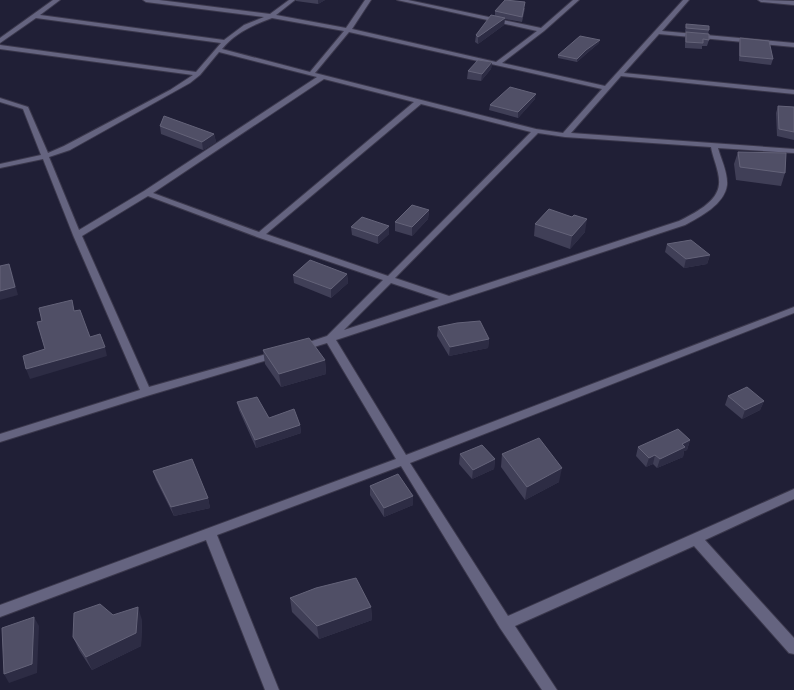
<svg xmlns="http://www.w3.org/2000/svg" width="794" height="690" font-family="'Asap Condensed',sans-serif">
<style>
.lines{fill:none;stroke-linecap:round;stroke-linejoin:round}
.minor-casing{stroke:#3b384c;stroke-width:2}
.minor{fill:#656480;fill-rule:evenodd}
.wall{fill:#403f57}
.shaded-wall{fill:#2d2c44}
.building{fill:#504f66;stroke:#646379}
</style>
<rect width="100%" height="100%" fill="#201f36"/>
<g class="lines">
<!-- minor casing -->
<g class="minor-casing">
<g id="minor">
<path d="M53,0H60L40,15L224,40L244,25L264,17L146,2L143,0H159L270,14L289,0H295L276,15L346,28L365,0H371L352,29L496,62L537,31L397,0H408L541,28L573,0H579L544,31L502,63L605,86L683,0H689L662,31L794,43V47L659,34L624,73L794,90V94L621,76L571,133L794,149V153L718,148C721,159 728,173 727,185C725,204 700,217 685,225L336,340L406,455L794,307V313L410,463L508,616L794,489V499L705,540L794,638V654L789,653L694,546L515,626L557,690H542L500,628L401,466L217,535L279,690H265L206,540L0,617V605L396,459L327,343L301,351L296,348L297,346L327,336L383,280L257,237L148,196L82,236L149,387L277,351L282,354L281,356L150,395L0,442V434L140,390L73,235L43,159L0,168V164L41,155L23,109L0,102V98L28,107L48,153L64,146L170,90L193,75L0,49V45L196,72L221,43L36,18L0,43V38ZM272,18L344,31L310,72L222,49C235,33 253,25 272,18ZM349,32L602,89L563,133L536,129L315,73ZM219,52L317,77L144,191L79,230L49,157L70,150L190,83L200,75ZM324,79L414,102L259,232L153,193ZM421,104L531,132L388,276L266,234ZM538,133L565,137L711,147C713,159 720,172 719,184C718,202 693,214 679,221L449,296L395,278ZM391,283L439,299L344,330Z"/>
<path d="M758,0L794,1V5L761,2Z"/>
</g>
</g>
<!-- minor -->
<use href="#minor" class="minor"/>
</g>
<!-- wall -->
<g class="wall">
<path d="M296,0H325L318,4L296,1Z"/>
<path d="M525,8L522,22L505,19L504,25L478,44L475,42L476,35L495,16V11Z"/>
<path d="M686,24L709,30L708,34L685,32Z"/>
<path d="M686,32L709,40L707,46H702V49L685,48V38Z"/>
<path d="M740,38L773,59L771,65L739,61V43Z"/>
<path d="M599,43L586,54L577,62L558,58V55Z"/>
<path d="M492,62L491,69L481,81L467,79L468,71Z"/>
<path d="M535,99L518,118L489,110L490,105Z"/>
<path d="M778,106L794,107V140L777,136L776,113Z"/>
<path d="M160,126L214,134L216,142L203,150L161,134Z"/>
<path d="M738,152L785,173L781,186L736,180L734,164Z"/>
<path d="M429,210L428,219L412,236L395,231V222Z"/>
<path d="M535,224L585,232L570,249L534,236Z"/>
<path d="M351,227L389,234L378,244L352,235Z"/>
<path d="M667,244L710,255L707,264L684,268L665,252Z"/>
<path d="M347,274L348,283L331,298L294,283L293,275Z"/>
<path d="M438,327L489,339L488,348L449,356L437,336Z"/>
<path d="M263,350L325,360L326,374L281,387L265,364Z"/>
<path d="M728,396L764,401L760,410L742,419L725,405Z"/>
<path d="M237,402L269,418L300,425L301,433L256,448L239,410Z"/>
<path d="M690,440L687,450L684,451L683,457L657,468L653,464L646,467L636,456L638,447Z"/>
<path d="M460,454L495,459L494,469L472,479L459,464Z"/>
<path d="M502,454L559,482L525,500L501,467Z"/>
<path d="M153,471L208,498L210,508L174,516L156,480Z"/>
<path d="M370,486L413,505L384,517L370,495Z"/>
<path d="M290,598L371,607L372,620L319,639L292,612Z"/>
<path d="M113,615L142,620L141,646L92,670L79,650L73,637Z"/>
</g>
<!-- shaded-wall -->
<g class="shaded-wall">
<path d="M318,0H325L318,4Z"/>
<path d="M505,18L504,25L478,44V37Z"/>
<path d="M600,40L599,43L586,54L577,62V59L586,50Z"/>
<path d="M492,62L491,69L481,81L482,74Z"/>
<path d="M536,94L535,99L518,118V112Z"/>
<path d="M214,134L216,142L203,150L202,142Z"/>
<path d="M429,210L428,219L412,236V227Z"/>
<path d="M587,219L585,232L570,249L572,236Z"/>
<path d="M389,226V234L378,244V236Z"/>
<path d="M710,255L707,264L684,268L686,259Z"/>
<path d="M9,264L12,272L18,295L0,300V291Z"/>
<path d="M347,274L348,283L331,298V289Z"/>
<path d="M489,339L488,348L449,356L450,347Z"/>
<path d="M105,347L107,356L30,379L26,369Z"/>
<path d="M325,360L326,374L281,387L279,374Z"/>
<path d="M764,401L760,410L742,419L745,410Z"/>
<path d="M300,425L301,433L256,448L255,440Z"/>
<path d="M690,440L687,450L684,451L683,457L657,468L660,459L682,444Z"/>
<path d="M655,455L653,464L646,467L649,458Z"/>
<path d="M495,459L494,469L472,479L473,470Z"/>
<path d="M562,468L559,482L525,500L527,487Z"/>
<path d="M413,496V505L384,517V508Z"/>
<path d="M208,498L210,508L174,516L171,507Z"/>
<path d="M138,607L142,620L141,646L92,670L86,657Z"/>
<path d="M371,607L372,620L319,639L317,626Z"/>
<path d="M34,617L39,626L37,673L9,683L4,674Z"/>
</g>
<!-- building -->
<g class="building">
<path d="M505,0L525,2L522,17L495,11Z"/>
<path d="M491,15L505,18L478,37L476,35Z"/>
<path d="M686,24L709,26V30L686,28Z"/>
<path d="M686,32L709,34V40L703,39V43L686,42Z"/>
<path d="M580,36L600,40L586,50L577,59L558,55Z"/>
<path d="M740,38L769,41L773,59L740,56Z"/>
<path d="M478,60L492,62L482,74L468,71Z"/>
<path d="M510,87L536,94L518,112L490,105Z"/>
<path d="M778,106L794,107V132L779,129Z"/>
<path d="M164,116L214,134L202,142L160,126Z"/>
<path d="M738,152L786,153L785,173L740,167Z"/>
<path d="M412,205L429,210L412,227L395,222Z"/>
<path d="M549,209L572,217L574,215L587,219L572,236L535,224Z"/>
<path d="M362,217L389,226L378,236L351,227Z"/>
<path d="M691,240L710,255L686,259L667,244Z"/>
<path d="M310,260L347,274L331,289L293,275Z"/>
<path d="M9,264L15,287L0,291V266Z"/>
<path d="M72,300L74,311L80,310L90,337L100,334L105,347L26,369L23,356L45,349L37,322L42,321L39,308Z"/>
<path d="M480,321L489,339L450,347L438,327L457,323Z"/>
<path d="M309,338L325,360L279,374L263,350Z"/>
<path d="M747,387L764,401L745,410L728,396Z"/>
<path d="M257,397L269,418L294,409L300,425L255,440L237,402Z"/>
<path d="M678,429L690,440L682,444L685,447L660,459L655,455L649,458L638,447Z"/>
<path d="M539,438L562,468L527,487L502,454Z"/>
<path d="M482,445L495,459L473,470L460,454Z"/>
<path d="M192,459L208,498L171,507L153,471Z"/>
<path d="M398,474L413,496L384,508L370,486Z"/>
<path d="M356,578L371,607L317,626L290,598L316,588Z"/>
<path d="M100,604L113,615L138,607L136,633L86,657L73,637L74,613Z"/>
<path d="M34,617L32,664L4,674L2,628Z"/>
</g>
</svg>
